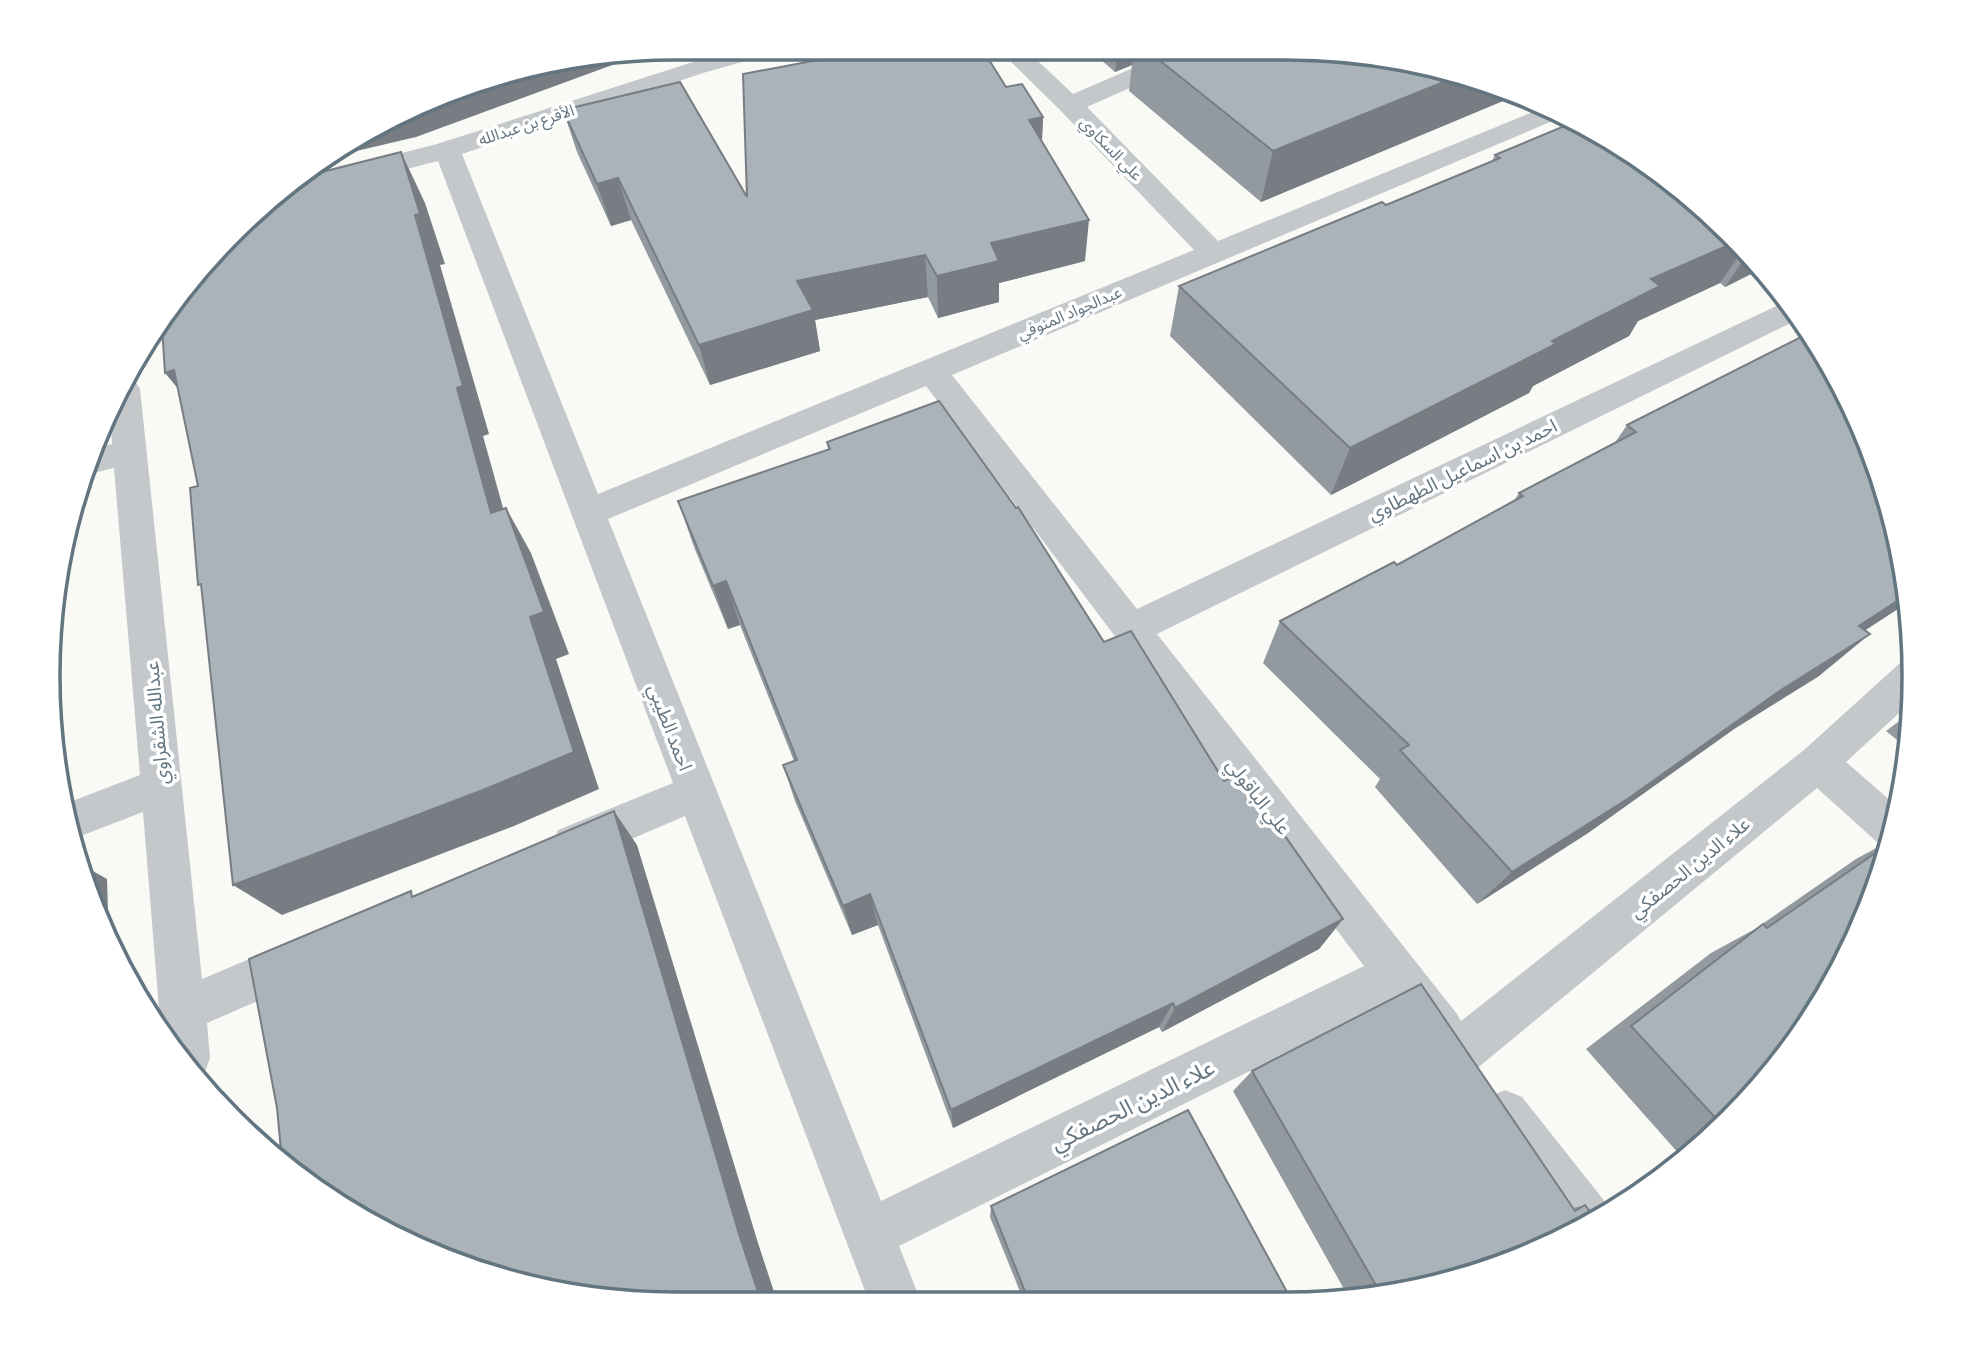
<svg xmlns="http://www.w3.org/2000/svg" width="1961" height="1351" font-family="Commissioner,'Noto Sans Arabic',sans-serif">
<style>
.lines{fill:none;stroke-linecap:round;stroke-linejoin:round}
.minor{fill:#c4c8cb;fill-rule:evenodd}
.wall{fill:#929a9f}
.shaded-wall{fill:#777d82}
.building{fill:#aab3b9;stroke:#777d82;stroke-width:2}
.labels{text-anchor:middle;dominant-baseline:central;stroke-width:7;stroke-linejoin:round;paint-order:stroke}
.far-street-label{font-size:16px;fill:#637581;stroke:#fff}
.street-label{font-size:19px;fill:#637581;stroke:#fff}
.near-street-label{font-size:23px;fill:#637581;stroke:#fff}
.rim{fill:none;stroke:#637581;stroke-width:3.5}
</style>
<rect width="100%" height="100%" fill="#f9f9f6"/>
<g class="lines">
<!-- minor -->
<g class="minor">
<path d="M740,47H780L777,52L703,73L462,154L598,494L1194,250L1061,111L996,47H1023L1073,94L1170,52L1179,50L1188,52L1191,57L1188,62L1087,107L1218,241L1540,109L1562,117L952,375L1137,609L1787,301L1801,318L1157,634L1457,1014L1461,1021L1804,750L1900,663L1912,659L1911,702L1846,762L1899,808L1887,845L1877,842L1817,788L1475,1070L1458,1076L1441,1070L1435,1051L1425,1046L1390,1001L899,1246L922,1304H870L685,816L573,864L558,858L552,844L558,830L673,783L438,161L282,201L275,199L296,180L437,144ZM926,386L1364,966L881,1201L608,519Z"/>
<path d="M130,379L135,381L140,389L202,979L302,937L318,943L324,959L318,975L207,1023L210,1058L204,1075L200,1076L160,1021L143,812L73,839L62,805L140,775L114,468L85,475L91,449L112,444L110,411Z"/>
<path d="M1505,1090L1522,1097L1606,1203L1608,1207L1568,1236L1488,1131L1481,1114L1488,1097Z"/>
</g>
</g>
<!-- wall -->
<g class="wall">
<path d="M1086,47H1286L1408,59L1510,98L1261,202L1129,91L1132,65L1115,72Z"/>
<path d="M1006,87L1043,117L1042,142L1085,261L999,283V302L938,318L928,297L815,320L820,351L710,385L631,220L611,226L577,152L563,110L747,197Z"/>
<path d="M1571,120L1599,131L1730,232L1761,269L1725,287L1720,283L1638,321L1629,336L1533,386L1529,393L1331,495L1170,336L1179,286L1386,205L1492,161L1495,155L1569,124Z"/>
<path d="M1627,425L1902,553L1907,603L1865,630L1819,676L1734,729L1588,833L1477,904L1375,787L1380,779L1263,663L1280,621L1397,565L1514,501L1519,493L1614,444Z"/>
<path d="M827,442L1104,642L1343,919L1319,949L1162,1032L1159,1027L953,1128L878,925L852,935L795,801L783,765L794,761L740,625L728,629L694,547L678,501L828,450Z"/>
<path d="M1910,713L1907,748L1886,731Z"/>
<path d="M1889,841L1866,916L1729,1120L1680,1155L1586,1049L1711,953L1755,929L1856,859Z"/>
<path d="M1252,1071L1573,1208L1585,1205L1594,1217L1408,1292L1349,1298L1233,1091Z"/>
<path d="M991,1206L1286,1304H1025L990,1217Z"/>
</g>
<!-- shaded-wall -->
<g class="shaded-wall">
<path d="M1118,47H1134L1132,65L1115,72Z"/>
<path d="M645,51V53L416,137L318,160L327,153L513,69Z"/>
<path d="M1456,77L1510,98L1261,202L1273,151Z"/>
<path d="M1043,117L1041,159L1029,120Z"/>
<path d="M401,152L425,203L445,264L440,265L489,434L483,436L517,558L491,513L457,388Z"/>
<path d="M618,178L631,220L611,226L597,184Z"/>
<path d="M1089,220L1085,261L999,283V302L938,318L937,276L991,243Z"/>
<path d="M1738,241L1744,248L1720,283L1638,321L1629,336L1533,386L1529,393L1331,495L1350,448L1552,341L1651,279Z"/>
<path d="M1748,253L1761,269L1725,287Z"/>
<path d="M925,255L928,297L815,320L820,351L710,385L699,345L797,281Z"/>
<path d="M174,370L205,421L165,373Z"/>
<path d="M506,508L531,553L569,654L556,659L599,789L514,826L282,915L233,885L530,617Z"/>
<path d="M726,581L740,625L728,629L713,586Z"/>
<path d="M1906,595L1907,603L1809,667L1859,626Z"/>
<path d="M1870,634L1819,676L1734,729L1588,833L1477,904L1512,872L1781,690Z"/>
<path d="M614,811L637,845L758,1243L778,1304H762L739,1234Z"/>
<path d="M82,865L107,879L109,943Z"/>
<path d="M870,894L878,925L852,935L843,906Z"/>
<path d="M1343,919L1319,949L1162,1032L1175,1008Z"/>
<path d="M1173,1003L1159,1027L953,1128L951,1110Z"/>
</g>
<!-- building -->
<g class="building">
<path d="M887,47H981L1006,87L1022,84L1043,117L1029,120L1089,220L991,243L999,261L937,276L925,255L797,281L813,310L699,345L618,178L597,184L563,110L680,82L747,197L743,74Z"/>
<path d="M1143,47H1286L1408,59L1456,77L1273,151Z"/>
<path d="M1574,122L1599,131L1730,232L1738,241L1651,279L1660,286L1552,341L1556,344L1350,448L1179,286L1382,202L1386,205L1500,158L1495,155Z"/>
<path d="M401,152L420,214L415,215L463,386L457,388L491,513L506,508L544,612L530,617L574,752L483,790L233,885L201,584L198,585L190,488L198,486L174,370L165,373L162,327L203,262L298,178Z"/>
<path d="M1811,332L1866,435L1902,553L1906,595L1859,626L1870,634L1781,690L1629,798L1512,872L1400,750L1409,745L1280,621L1394,562L1397,565L1523,496L1519,493L1636,432L1627,425Z"/>
<path d="M939,401L1016,508L1018,507L1104,642L1131,631L1224,781L1241,773L1343,919L1175,1008L1173,1003L951,1110L870,894L843,906L783,765L797,760L726,581L713,586L678,501L830,449L827,442Z"/>
<path d="M614,811L739,1234L762,1304H676L553,1292L435,1256L326,1198L282,1161L277,1108L249,959L411,891L412,897Z"/>
<path d="M1887,845L1866,916L1808,1025L1729,1120L1722,1125L1631,1026L1763,924L1767,928Z"/>
<path d="M1421,984L1575,1211L1585,1205L1594,1217L1564,1239L1408,1292L1381,1294L1252,1071Z"/>
<path d="M1188,1110L1293,1303L1030,1304L991,1206Z"/>
</g>
<g class="labels">
<!-- far-street labels -->
<g class="far-street-label">
<text transform="translate(526 124) rotate(-18)">الأقرع بن عبدالله</text>
<text transform="translate(1112 148) rotate(46)">علي السكاوي</text>
<text transform="translate(1069 312) rotate(-23)">عبدالجواد المنوفي</text>
</g>
<!-- street labels -->
<g class="street-label">
<text transform="translate(1462 469) rotate(-26)">احمد بن اسماعيل الطهطاوي</text>
<text transform="translate(156 723) rotate(-95)">عبدالله الشقراوي</text>
<text transform="translate(671 727) rotate(69)">احمد الطيبي</text>
<text transform="translate(1259 796) rotate(52)">علي الباقولي</text>
<text transform="translate(1689 867) rotate(-39)">علاء الدين الحصفكي</text>
</g>
<!-- near-street labels -->
<g class="near-street-label">
<text transform="translate(1132 1104) rotate(-26)">علاء الدين الحصفكي</text>
</g>
</g>
<!-- crop -->
<path d="M0 0H1961V1351H0ZM676 60H1286A616 616 0 0 1 1902 676V676A616 616 0 0 1 1286 1292H676A616 616 0 0 1 60 676V676A616 616 0 0 1 676 60Z" fill="#fff" fill-rule="evenodd"/>
<path class="rim" d="M676 60H1286A616 616 0 0 1 1902 676V676A616 616 0 0 1 1286 1292H676A616 616 0 0 1 60 676V676A616 616 0 0 1 676 60Z"/>
</svg>
